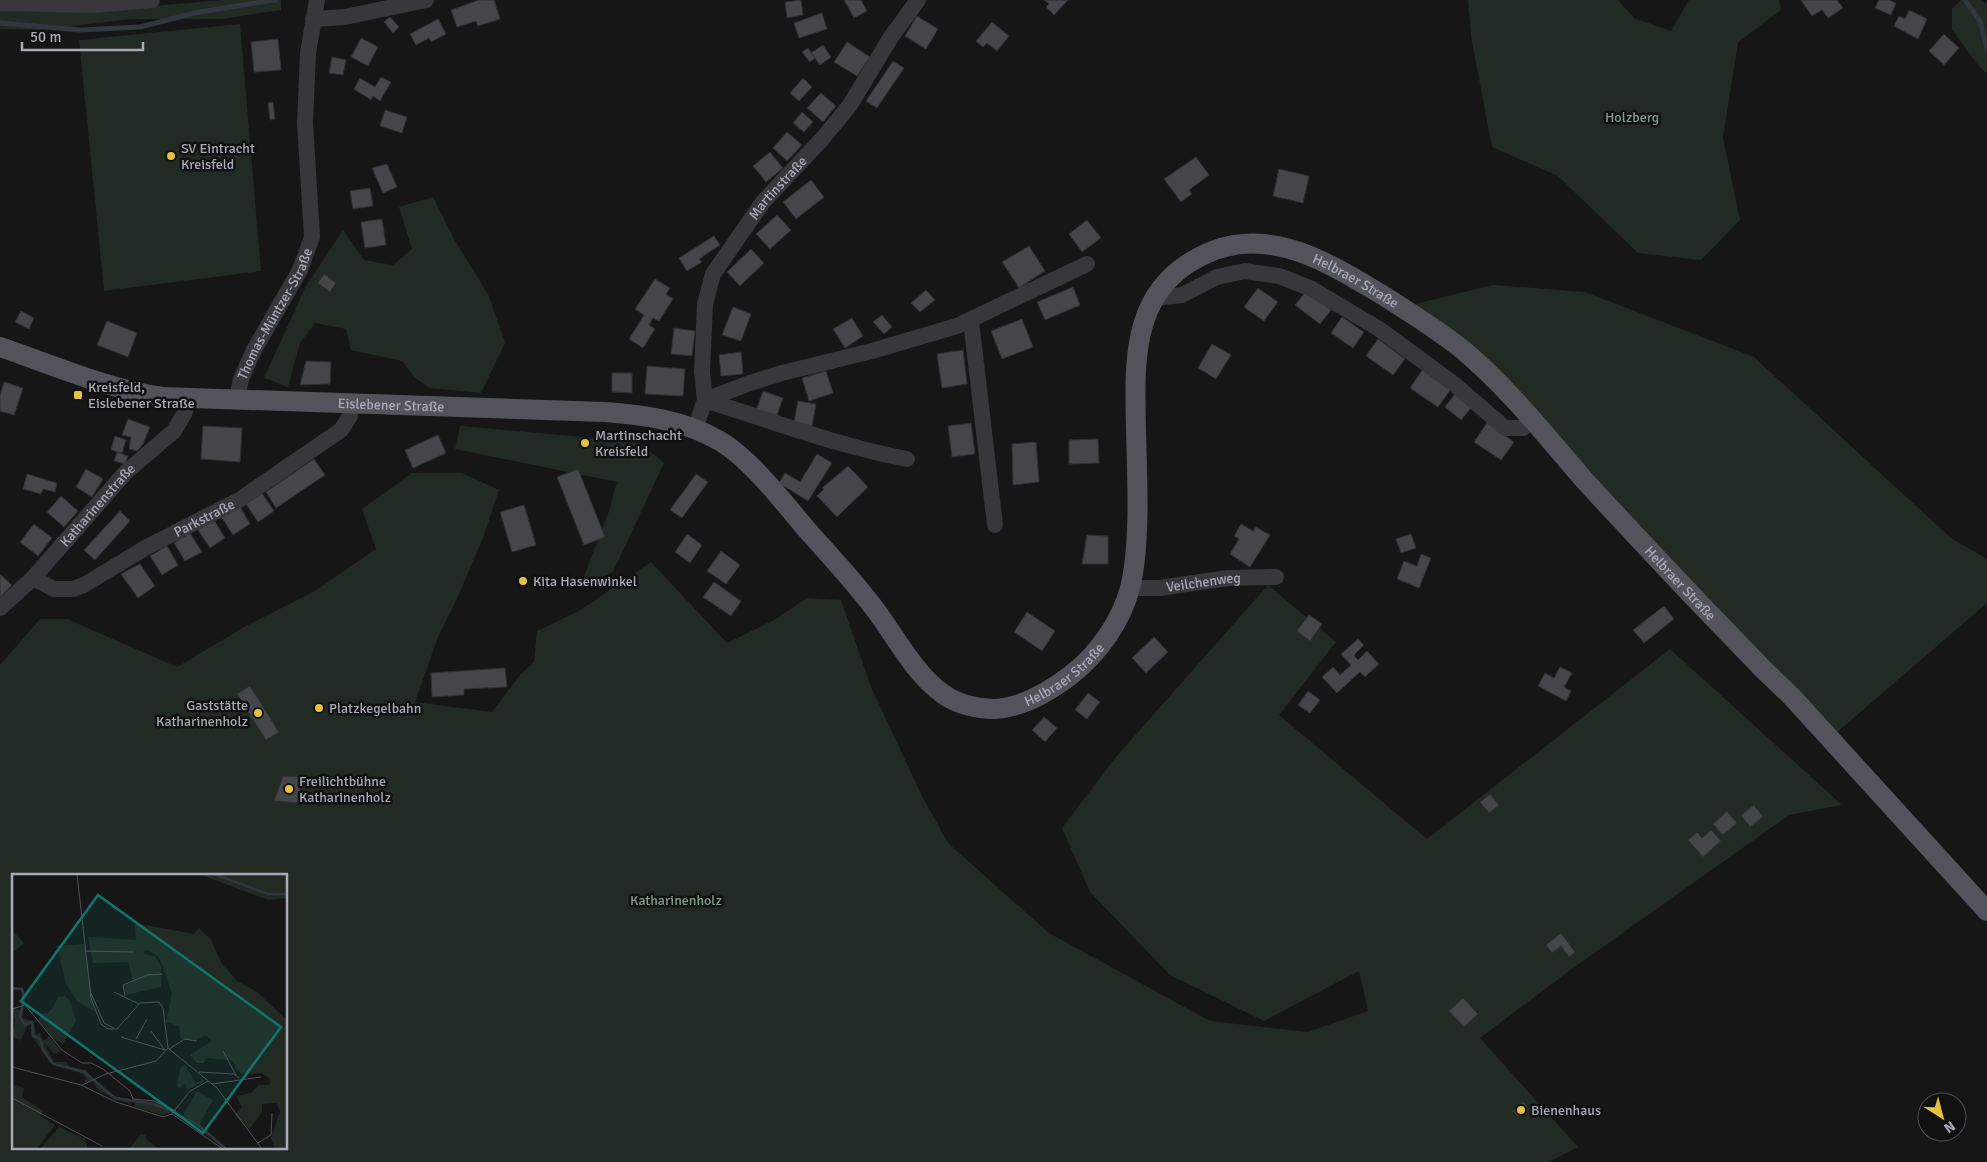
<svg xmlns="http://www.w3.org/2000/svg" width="1987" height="1162" font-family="Signika,sans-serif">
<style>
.green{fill:#222a24;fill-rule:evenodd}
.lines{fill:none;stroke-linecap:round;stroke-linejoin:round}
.stream{stroke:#30373f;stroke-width:5}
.building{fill:#45464a;stroke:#303033}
.minor{stroke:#37373c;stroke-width:16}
.major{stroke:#53545b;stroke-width:20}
.poi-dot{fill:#e6c03f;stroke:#111112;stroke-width:2}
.labels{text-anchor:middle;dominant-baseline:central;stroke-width:5;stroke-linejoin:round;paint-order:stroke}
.park-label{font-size:14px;fill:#81a086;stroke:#111112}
.poi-label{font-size:14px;fill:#a8abb7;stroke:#111112;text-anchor:start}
.street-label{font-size:14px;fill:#a8abb7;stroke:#111112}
.inset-river{fill:none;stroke:#30373f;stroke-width:2.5}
.inset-road{fill:none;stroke:#505257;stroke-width:1}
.view{fill:#0f766e;fill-opacity:0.15;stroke:#0f766e;stroke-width:2.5}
.inset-edge{fill:none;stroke:#a8abb7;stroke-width:2.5}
</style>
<rect width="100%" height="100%" fill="#161617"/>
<!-- green -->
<g class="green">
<path d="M223,0H281V10L222,19H132L38,30L0,29V11L107,10Z"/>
<path d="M1468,0H1618L1634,18L1671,31L1689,0H1779L1781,10L1738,42L1723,138L1740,220L1701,260L1638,253L1558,176L1492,147L1471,36Z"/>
<path d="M1961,0H1981L1987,4V74L1978,65L1952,30V9Z"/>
<path d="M240,24L261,271L104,291L79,40Z"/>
<path d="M433,197L454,239L489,296L505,343L481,393L430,388L414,377L402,361L351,350L346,329L315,323L300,343L288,387L264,378L305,288L343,230L364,260L393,265L412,249L399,207Z"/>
<path d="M1493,285L1585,292L1754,357L1951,538L1987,559V603L1835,734L1534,420L1403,307Z"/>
<path d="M460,426L607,439H636L664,463L613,572L587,584L584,576L608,514L617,482L455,449Z"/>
<path d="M412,473H462L499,490L483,538L456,601L438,637L415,702L492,712L520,675L534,662L537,631L579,611L651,562L727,643L776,619L807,598L841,600L871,687L922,796L948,843L1049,933L1210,1021L1308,1032L1368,1011L1359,971L1264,1021L1170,975L1090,892L1062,828L1115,758L1268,585L1336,642L1279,715L1427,839L1670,649L1842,805L1789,815L1569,971L1480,1038L1578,1147L1549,1162H0V665L40,619H67L177,667L246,626L315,591L376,549L362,509ZM14,876H286V1148H14Z"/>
</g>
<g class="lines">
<!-- stream -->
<g class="stream">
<path d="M1965,0L1980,21L1987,49"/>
<path d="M0,23L81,30L140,27L199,12L275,0"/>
</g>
</g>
<!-- building -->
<g class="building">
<path d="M479,0H494L500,19L478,26L476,21L457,27L451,10Z"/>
<path d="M801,0L803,15L787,18L785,2Z"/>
<path d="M844,0H861L867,11L854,18Z"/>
<path d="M1045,0H1068L1054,15L1046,7L1049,4Z"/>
<path d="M1801,0H1837L1843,8L1828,18L1822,10L1812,16Z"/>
<path d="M1879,0H1889L1896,3L1891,15L1875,8Z"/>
<path d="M1909,10L1927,19L1918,39L1894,26L1899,16L1905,19Z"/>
<path d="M822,13L827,29L799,38L794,23Z"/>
<path d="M917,16L938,29L926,49L905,36Z"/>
<path d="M390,17L399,27L393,33L384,22Z"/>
<path d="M438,19L446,34L431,42L429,38L416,45L410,34Z"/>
<path d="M992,22L1009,36L997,51L987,43L983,47L976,41Z"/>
<path d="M1944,34L1959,48L1944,65L1929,51Z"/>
<path d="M361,38L378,47L368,66L351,57Z"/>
<path d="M278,39L281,70L254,72L251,42Z"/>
<path d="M847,42L870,57L857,76L834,62Z"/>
<path d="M823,45L831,57L820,65L811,53Z"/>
<path d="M808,48L815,58L810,62L802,52Z"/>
<path d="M332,57L346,60L343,75L329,73Z"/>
<path d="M893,61L904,68L877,108L866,101Z"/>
<path d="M381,77L391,82L380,101L373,96L371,100L354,89L360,78L375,87Z"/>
<path d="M803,78L812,87L799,101L790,93Z"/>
<path d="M821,93L836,106L823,122L807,108Z"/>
<path d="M273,102L275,119L270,120L268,103Z"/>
<path d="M385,110L407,117L402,133L380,126Z"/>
<path d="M802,112L813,122L804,132L793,123Z"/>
<path d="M787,132L802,145L787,161L773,148Z"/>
<path d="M770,152L783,168L766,182L753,166Z"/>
<path d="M1196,157L1209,175L1189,190L1192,194L1181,202L1164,179Z"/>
<path d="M387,164L397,187L383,193L372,168Z"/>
<path d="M1279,169L1309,176L1303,203L1273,196Z"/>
<path d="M811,180L824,197L796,219L783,202Z"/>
<path d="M370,188L373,206L353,209L350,191Z"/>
<path d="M777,215L791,230L770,249L756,234Z"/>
<path d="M382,219L386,245L365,248L361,222Z"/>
<path d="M1087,220L1101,238L1082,252L1069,234Z"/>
<path d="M714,236L720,245L699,259L702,262L687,271L679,258Z"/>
<path d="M1029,246L1045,271L1019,288L1002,262Z"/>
<path d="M751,249L764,263L740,286L727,272Z"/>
<path d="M324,274L336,283L330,292L318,283Z"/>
<path d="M655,279L670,288L666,294L673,299L659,321L653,318L649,325L655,329L643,348L629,339L644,315L635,309Z"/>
<path d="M1073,287L1080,305L1045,320L1037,302Z"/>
<path d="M1258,288L1278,302L1264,321L1244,307Z"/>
<path d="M926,290L935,300L920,312L911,303Z"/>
<path d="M1306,291L1331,310L1320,324L1295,305Z"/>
<path d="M733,307L751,314L741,341L722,335Z"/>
<path d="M21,311L34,318L29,329L15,322Z"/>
<path d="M882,315L892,327L884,334L873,322Z"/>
<path d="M1342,317L1364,332L1353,348L1331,333Z"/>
<path d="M852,318L863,336L845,348L833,329Z"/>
<path d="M1022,319L1033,347L1002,359L991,331Z"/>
<path d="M107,321L137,333L128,357L97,345Z"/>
<path d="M674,328L695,331L692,356L671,354Z"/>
<path d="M1378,339L1405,359L1393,375L1366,356Z"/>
<path d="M1212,344L1231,355L1216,379L1198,368Z"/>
<path d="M963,350L967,384L942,388L937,354Z"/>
<path d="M741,352L743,374L721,376L719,355Z"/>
<path d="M306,361L331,362L330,384L300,385Z"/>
<path d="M647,366L685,369L683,396L645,394Z"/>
<path d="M1423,369L1451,389L1438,407L1410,388Z"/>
<path d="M826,371L833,393L809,401L802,378Z"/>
<path d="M612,373H632V393L612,392Z"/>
<path d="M4,382L23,388L14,415L0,411V395Z"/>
<path d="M763,391L783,398L776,418L756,411Z"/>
<path d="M1455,394L1471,408L1461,420L1445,407Z"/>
<path d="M798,401L816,404L812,426L794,422Z"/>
<path d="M128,419L150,427L143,444L137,451L129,449L131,437L122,435Z"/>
<path d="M971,423L975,454L952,457L948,426Z"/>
<path d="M1487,423L1514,442L1501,460L1474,442Z"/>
<path d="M203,426L242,428L240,462L201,459Z"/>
<path d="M438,435L446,453L413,468L405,450Z"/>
<path d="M115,436L126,440L122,453L111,450Z"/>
<path d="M1098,439L1099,463L1069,464V440Z"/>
<path d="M1036,442L1039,482L1013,485L1012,444Z"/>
<path d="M117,452L128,456L125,464L114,461Z"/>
<path d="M817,454L832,463L808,501L779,483L785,473L800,482Z"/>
<path d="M314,459L325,475L276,508L266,492Z"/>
<path d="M848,466L868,487L837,517L817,496L824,489L822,488Z"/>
<path d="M86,469L103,479L92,497L76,487Z"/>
<path d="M578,469L605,537L584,545L557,477Z"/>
<path d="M27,474L57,483L55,492L43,489L41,494L23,489Z"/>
<path d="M696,474L708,482L682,518L670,510Z"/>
<path d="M262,493L274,511L258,522L246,504Z"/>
<path d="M61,496L78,511L64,527L47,512Z"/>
<path d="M239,505L250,524L233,535L221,516Z"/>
<path d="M524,505L536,545L512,552L500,512Z"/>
<path d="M120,511L130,521L95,560L84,550Z"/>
<path d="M214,520L225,538L210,548L198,530Z"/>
<path d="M34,524L52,538L38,556L20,542Z"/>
<path d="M1241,524L1253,531L1256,527L1270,535L1250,567L1230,554L1239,539L1234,536Z"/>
<path d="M190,533L202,552L185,561L174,543Z"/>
<path d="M687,534L702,545L690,563L675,552Z"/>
<path d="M1411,534L1416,548L1401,553L1396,539Z"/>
<path d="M1087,535L1108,536V564H1082Z"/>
<path d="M167,546L178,565L162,575L150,556Z"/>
<path d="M721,551L740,565L726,584L707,571Z"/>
<path d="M1421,554L1431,558L1419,588L1397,579L1404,561L1417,566Z"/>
<path d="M140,564L155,586L138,598L121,574Z"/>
<path d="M0,574L12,585L0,597Z"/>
<path d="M714,582L741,601L731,616L703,597Z"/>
<path d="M1664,606L1674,619L1644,643L1633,630Z"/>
<path d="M1027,612L1055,631L1042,651L1014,632Z"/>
<path d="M1309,615L1322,624L1310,641L1297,631Z"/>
<path d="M1154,637L1168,652L1146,673L1132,658Z"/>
<path d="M1358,639L1364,645L1354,655L1358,660L1367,651L1379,664L1365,677L1360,672L1337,693L1322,677L1333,667L1340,675L1351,665L1341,654Z"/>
<path d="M1560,667L1572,673L1564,687L1571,691L1566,701L1538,686L1545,673L1554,678Z"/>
<path d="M505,668L507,687L464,689V695L432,697L431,673Z"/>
<path d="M250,686L279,732L266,740L237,694Z"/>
<path d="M1308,691L1320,700L1310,713L1298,705Z"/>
<path d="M1088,693L1100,702L1087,719L1075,710Z"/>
<path d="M1044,717L1057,728L1045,742L1032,730Z"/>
<path d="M283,776L300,777L301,803L274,801Z"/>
<path d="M1490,794L1499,805L1489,813L1480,802Z"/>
<path d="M1754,805L1763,817L1750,827L1741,815Z"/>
<path d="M1727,811L1737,823L1723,835L1713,824Z"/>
<path d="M1711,830L1721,841L1703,857L1688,840L1697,832L1702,838Z"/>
<path d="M1561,933L1575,952L1569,957L1561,946L1552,953L1546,945Z"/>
<path d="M1463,998L1478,1014L1464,1027L1449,1011Z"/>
<path d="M1524,1102L1528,1109L1518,1117L1513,1111Z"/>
</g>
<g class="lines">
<!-- minor -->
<g class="minor">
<path d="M0,3L91,5L152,0"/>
<path d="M313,19L345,17L426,0"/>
<path d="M1154,298L1182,295L1217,277L1245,271L1279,276L1312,289L1379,329L1454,384L1505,428H1523L1534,420"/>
<path d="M971,321L995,525"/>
<path id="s1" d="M237,399L241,379L254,350L300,270L312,237L305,123L308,53L317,0"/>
<path d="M705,400L750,383L782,373L872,351L957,326L1087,264"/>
<path d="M705,400C772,421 838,446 907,459"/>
<path id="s2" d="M695,429L705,400L702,372L705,304L713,274L763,202L823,138L850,105L891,37L918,0"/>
<path id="s3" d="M33,578L54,589H73L84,585L145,548L239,500L341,430L350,416L351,403"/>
<path id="s4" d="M1130,588H1159L1228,578L1276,577"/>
<path id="s5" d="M0,608L33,578L126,472L174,431L184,414L189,398"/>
</g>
<!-- major -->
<path class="major" id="s6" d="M0,347C53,365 107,389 163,397L605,412C644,415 683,420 718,440C749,457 784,503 808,531C831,557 856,583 877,612C897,639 915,674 943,694C957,704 977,709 994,709C1021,708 1050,691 1071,675C1098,654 1121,622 1130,588C1141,543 1137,476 1136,429C1134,353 1132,282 1215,250C1276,228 1334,266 1384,296C1411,313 1438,330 1463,350C1507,387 1542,431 1579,474C1598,496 1618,516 1637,537C1678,581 1720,625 1762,668C1772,678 1783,688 1793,698C1858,769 1922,840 1987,911"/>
</g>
<!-- markers -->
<g class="poi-dot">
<circle cx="171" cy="156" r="5"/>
<rect x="73" y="390" width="10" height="10" rx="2.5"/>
<circle cx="585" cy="443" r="5"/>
<circle cx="523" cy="581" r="5"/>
<circle cx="319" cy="708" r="5"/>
<circle cx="258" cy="713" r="5"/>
<circle cx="289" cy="789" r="5"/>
<circle cx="1521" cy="1110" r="5"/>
</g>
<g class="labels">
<!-- park labels -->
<g class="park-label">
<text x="1632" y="117">Holzberg</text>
<text x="676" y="900">Katharinenholz</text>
</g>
<!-- poi labels -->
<g class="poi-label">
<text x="181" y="148">SV Eintracht<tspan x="181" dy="16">Kreisfeld</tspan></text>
<text x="88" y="387">Kreisfeld,<tspan x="88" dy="16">Eislebener Straße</tspan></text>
<text x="595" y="435">Martinschacht<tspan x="595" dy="16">Kreisfeld</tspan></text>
<text x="533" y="581">Kita Hasenwinkel</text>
<text x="248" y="705" text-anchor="end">Gaststätte<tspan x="248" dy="16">Katharinenholz</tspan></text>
<text x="329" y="708">Platzkegelbahn</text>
<text x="299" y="781">Freilichtbühne<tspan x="299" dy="16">Katharinenholz</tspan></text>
<text x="1531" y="1110">Bienenhaus</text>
</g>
<!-- street labels -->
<g class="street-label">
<text stroke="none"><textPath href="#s2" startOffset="266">Martinstraße</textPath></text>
<text stroke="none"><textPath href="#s6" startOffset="1839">Helbraer Straße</textPath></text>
<text stroke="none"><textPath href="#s1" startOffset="94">Thomas-Müntzer-Straße</textPath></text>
<text stroke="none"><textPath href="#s6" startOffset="399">Eislebener Straße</textPath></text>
<text stroke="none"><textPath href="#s5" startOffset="142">Katharinenstraße</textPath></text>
<text stroke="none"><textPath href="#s3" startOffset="192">Parkstraße</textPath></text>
<text stroke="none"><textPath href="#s4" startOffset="74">Veilchenweg</textPath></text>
<text stroke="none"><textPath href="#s6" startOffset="2286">Helbraer Straße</textPath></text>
<text stroke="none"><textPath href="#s6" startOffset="1205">Helbraer Straße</textPath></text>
</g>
</g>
<!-- overview -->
<g transform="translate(12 874)">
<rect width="275" height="275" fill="#161617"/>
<path d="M187,0H275V24L256,26ZM123,49L182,60L187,54L199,66L210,90L225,107L245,118L275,146V275H263L259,264L268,238L265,229L250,230V239L237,255L223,241L230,233L224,222L239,219L247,211H258L257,204L249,199L229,200L219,186L194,184L192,189H185L178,181L200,167L194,161L184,166L169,165L167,152L154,148L160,119L148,85L140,78L133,76L132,80L143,82L149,92V113L114,121L111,112L121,108L116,88L81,89L76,63L124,66ZM0,56L12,69L0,80ZM72,70L83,138L65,127L54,110L45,72ZM53,122L58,127L64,147L51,170L40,164L26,146L29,140H35L42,132L46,123ZM13,132L10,144L22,148L24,161L29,158L28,163L32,167L37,162L49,177L42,180L32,168L42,188H54L58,193L74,196L81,206L72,209L74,204L69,199L38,189L19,160V150L14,153L9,167L0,162L3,146L0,136L4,134L8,137ZM173,191L184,209L191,205L192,207L175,216L173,209L168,214L165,212L168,194ZM85,208L99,221L120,227L119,230L88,218L81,209ZM4,211L12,214L10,223L31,237L28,242L43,251L25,275H0V212ZM185,217L201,226L187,251L171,241ZM122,227L144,228L162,237L150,241L123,233ZM47,253L73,265L76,275H28ZM129,260L133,261L135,266L147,275H117Z" fill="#222a24"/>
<path class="inset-river" d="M202,0L256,20H275M0,114L10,115L12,123L8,143L13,151L20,148L21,162L28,165L31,176L41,190L72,198L103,224L141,230L157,236L186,251L214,275"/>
<path class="inset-road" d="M65,0L79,124L89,150L96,155H105L128,129L147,128L151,134L156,174L205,214L250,275M73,77L121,78M102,118L127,130M79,119L92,149L102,154M113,122L111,111L135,101L150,100M0,135L13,131L50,176L70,189H79L91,195L118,217L121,225L142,227L164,237M139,157L152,175M109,163L153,176M124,165L135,145M157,175L173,165L185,167M211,177L224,201M0,193L69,211L104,228L151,243L160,240L178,217L196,207M187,198L222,200L227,204M200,210L249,203M70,211L94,200L144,187L156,174M0,224L90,272M160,240L211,275M246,269L259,261L260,239"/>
<path class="view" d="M86,21L269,153L191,259L9,127Z"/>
<rect width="275" height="275" class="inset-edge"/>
</g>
<!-- north arrow -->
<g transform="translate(1942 1117) rotate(144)"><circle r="24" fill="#111112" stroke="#4d4f54"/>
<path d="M0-4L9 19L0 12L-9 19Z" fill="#e6c03f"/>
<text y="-8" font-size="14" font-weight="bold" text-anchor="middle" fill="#a8abb7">N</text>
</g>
<!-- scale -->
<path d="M22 42v8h121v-8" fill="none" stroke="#a8abb7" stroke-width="2.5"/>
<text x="30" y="42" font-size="15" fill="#a8abb7" stroke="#111112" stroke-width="4" paint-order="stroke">50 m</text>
</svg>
